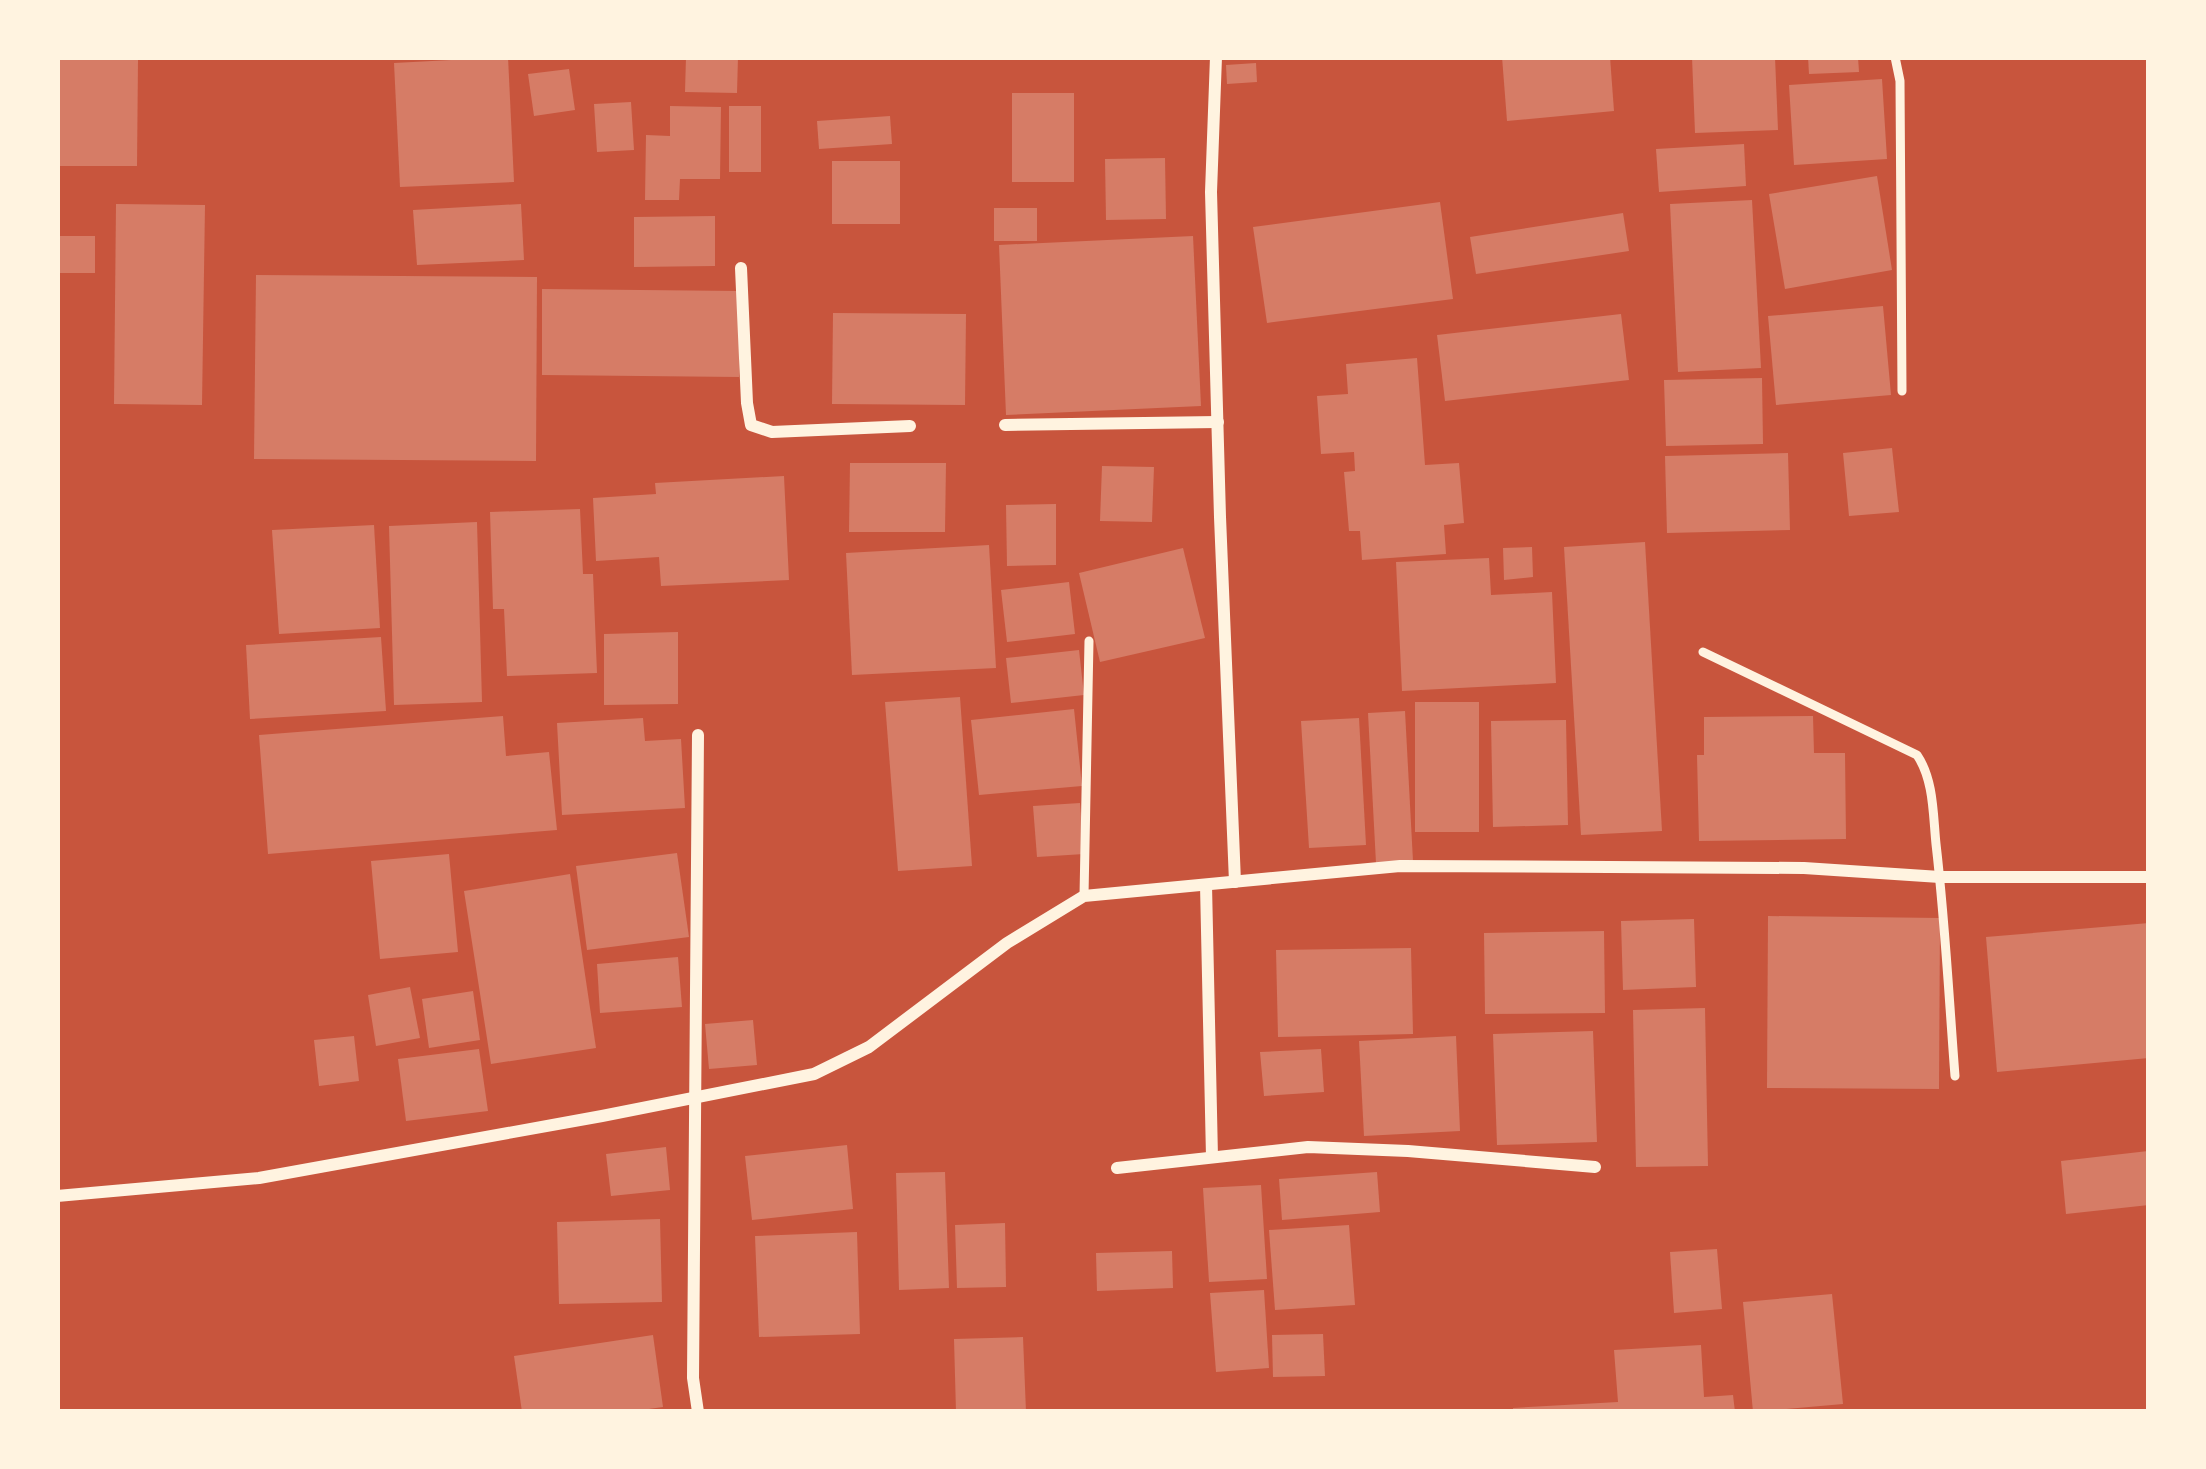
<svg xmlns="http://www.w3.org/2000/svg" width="2206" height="1469" font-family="Roboto,sans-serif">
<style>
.building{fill:#d67c66}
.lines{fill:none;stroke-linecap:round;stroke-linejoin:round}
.service{stroke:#fff3e0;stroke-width:9}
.minor{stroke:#fff3e0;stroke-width:12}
</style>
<rect width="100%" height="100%" fill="#c8553d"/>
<!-- building -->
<g class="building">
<path d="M508,57L514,182L400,187L394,63Z"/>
<path d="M686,57H738L737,93L685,92Z"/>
<path d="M1502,57H1610L1614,111L1507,121Z"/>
<path d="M1692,57H1775L1778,130L1695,133Z"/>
<path d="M1808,57H1858L1859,72L1809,74Z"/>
<path d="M57,59L138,60L137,166H57Z"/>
<path d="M1256,63L1257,82L1227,84L1226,65Z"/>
<path d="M569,69L575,110L534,116L528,74Z"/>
<path d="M1882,79L1887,159L1794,165L1789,85Z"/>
<rect x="1012" y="93" width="62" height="89"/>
<path d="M631,102L634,150L597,152L594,104Z"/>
<path d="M670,106L721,107L720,179H680L679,200H645L646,135L670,136Z"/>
<rect x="729" y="106" width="32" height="66"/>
<path d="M890,116L892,144L819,149L817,121Z"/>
<path d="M1744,144L1746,186L1659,192L1656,149Z"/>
<path d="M1165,158L1166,219L1106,220L1105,159Z"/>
<rect x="832" y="161" width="68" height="63"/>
<path d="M1877,176L1892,270L1785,289L1769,194Z"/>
<path d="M1752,200L1761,368L1678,372L1670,204Z"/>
<path d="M1440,202L1453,299L1267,323L1253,227Z"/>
<path d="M116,204L205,205L202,405L114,404Z"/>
<path d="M521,204L524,260L417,265L413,210Z"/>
<rect x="994" y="208" width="43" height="33"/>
<path d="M1623,213L1629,251L1476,274L1470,237Z"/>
<path d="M715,216V266L634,267V217Z"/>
<rect x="57" y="236" width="38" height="37"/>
<path d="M1193,236L1201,406L1006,415L999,245Z"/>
<path d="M256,275L537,277L536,461L254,459Z"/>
<path d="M542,289L740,291L739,377L542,375Z"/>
<path d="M1883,306L1891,395L1776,405L1768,316Z"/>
<path d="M833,313L966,314L965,405L832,404Z"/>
<path d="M1621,314L1629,380L1445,401L1437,335Z"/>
<path d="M1417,358L1425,465L1459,463L1464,523L1444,525L1446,554L1362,560L1360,531H1349L1344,472L1355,471L1354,452L1321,454L1317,396L1348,394L1346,364Z"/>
<path d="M1762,378L1763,444L1666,446L1664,380Z"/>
<path d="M1892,448L1899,512L1849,516L1843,453Z"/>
<path d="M1788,453L1790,530L1667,533L1665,456Z"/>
<path d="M850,463H946L945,532H849Z"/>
<path d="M1102,466L1154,467L1152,522L1100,521Z"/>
<path d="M784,476L789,580L661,586L659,557L596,561L593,498L656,494L655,483Z"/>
<path d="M1056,504V565L1007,566L1006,505Z"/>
<path d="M580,509L583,574H593L597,673L507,676L504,609H493L490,512Z"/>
<path d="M477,522L482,702L394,705L389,526Z"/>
<path d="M374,525L380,628L279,634L272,530Z"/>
<path d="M1645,542L1662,831L1581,835L1564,547Z"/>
<path d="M989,545L996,668L852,675L846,553Z"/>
<path d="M1532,547L1533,577L1504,580L1503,548Z"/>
<path d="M1183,548L1205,638L1100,662L1079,573Z"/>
<path d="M1489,558L1491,595L1552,592L1556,683L1402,691L1396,562Z"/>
<path d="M1069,582L1075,634L1007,642L1001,590Z"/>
<path d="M678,632V704L604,705V634Z"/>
<path d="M381,637L386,711L250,719L246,645Z"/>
<path d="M1079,650L1084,695L1011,703L1006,658Z"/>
<path d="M960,697L972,866L898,871L885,702Z"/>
<rect x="1415" y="702" width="64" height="130"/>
<path d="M1074,709L1082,786L979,795L971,720Z"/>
<path d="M1405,711L1413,861L1376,863L1368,713Z"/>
<path d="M503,716L506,756L549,752L557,830L268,854L259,735Z"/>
<path d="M1813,716L1814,753H1845L1846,839L1699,841L1697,755H1704V717Z"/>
<path d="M643,718L645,741L681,739L685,808L562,815L557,723Z"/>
<path d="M1359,718L1366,845L1309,848L1301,721Z"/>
<path d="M1566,720L1568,825L1493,827L1491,721Z"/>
<path d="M1080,803L1084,854L1037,857L1033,806Z"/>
<path d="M677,853L689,937L587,950L576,866Z"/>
<path d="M449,854L458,952L380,959L371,861Z"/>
<path d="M570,874L596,1048L491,1064L464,891Z"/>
<path d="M1768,916L1940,918L1939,1089L1767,1088Z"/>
<path d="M1694,919L1696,987L1623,990L1621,921Z"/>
<path d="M2149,923V1058L1997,1072L1986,937Z"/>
<path d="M1604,931L1605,1013L1485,1014L1484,933Z"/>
<path d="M1411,948L1413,1034L1278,1037L1276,950Z"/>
<path d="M678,957L682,1007L600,1013L597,964Z"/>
<path d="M410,987L420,1038L376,1046L368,995Z"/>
<path d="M473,991L480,1040L429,1048L422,999Z"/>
<path d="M1705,1008L1708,1166L1636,1167L1633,1010Z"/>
<path d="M753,1020L757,1065L709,1069L705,1024Z"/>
<path d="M1593,1031L1597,1142L1497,1145L1493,1034Z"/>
<path d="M354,1036L359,1081L319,1086L314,1040Z"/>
<path d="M1456,1036L1460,1131L1364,1136L1359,1041Z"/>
<path d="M479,1049L488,1111L406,1121L398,1059Z"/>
<path d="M1321,1049L1324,1092L1264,1096L1260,1052Z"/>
<path d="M847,1145L853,1209L752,1220L745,1156Z"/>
<path d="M666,1147L670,1190L611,1196L606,1154Z"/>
<path d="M2148,1151L2149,1205L2066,1214L2061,1161Z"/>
<path d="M945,1172L949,1288L899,1290L896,1173Z"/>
<path d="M1377,1172L1380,1212L1282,1220L1279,1179Z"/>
<path d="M1261,1185L1267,1279L1209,1282L1203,1188Z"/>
<path d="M660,1219L662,1302L559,1304L557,1222Z"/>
<path d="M1005,1223L1006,1287L957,1288L955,1225Z"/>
<path d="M1349,1225L1355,1305L1275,1310L1269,1230Z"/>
<path d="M857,1232L860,1334L759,1337L755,1236Z"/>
<path d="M1717,1249L1722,1309L1674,1313L1670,1252Z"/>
<path d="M1172,1251L1173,1288L1097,1291L1096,1253Z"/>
<path d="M1264,1290L1269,1368L1216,1372L1210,1293Z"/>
<path d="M1832,1294L1843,1404L1753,1412L1743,1302Z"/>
<path d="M1323,1334L1325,1376L1273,1377L1272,1335Z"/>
<path d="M653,1335L663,1407L628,1412H522L514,1356Z"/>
<path d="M1023,1337L1026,1412H956L954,1339Z"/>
<path d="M1701,1345L1704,1397L1733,1395L1735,1412H1513V1408L1618,1402L1614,1350Z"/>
</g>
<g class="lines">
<!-- service -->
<g class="service">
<path d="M1895,57L1900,81L1902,391"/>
<path d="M1703,652L1917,755C1934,780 1933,815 1936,844C1945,921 1949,999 1955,1076"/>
<path d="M1084,896L1089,641"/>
</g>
<!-- minor -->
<g class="minor">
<path d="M1216,57L1211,192L1220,517L1235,882"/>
<path d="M741,268L747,403L751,425L772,432L910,426"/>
<path d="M1005,425L1218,422"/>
<path d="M698,735L693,1378L698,1412"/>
<path d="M1206,885L1212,1157"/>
<path d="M1117,1168L1308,1147L1408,1151L1595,1167"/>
<path d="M57,1196L259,1178L602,1116L814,1074L869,1047L1007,943L1084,896L1400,866L1804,868L1940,877H2149"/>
</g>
</g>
<!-- border -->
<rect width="2206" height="1469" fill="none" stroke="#fff3e0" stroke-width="120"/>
</svg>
